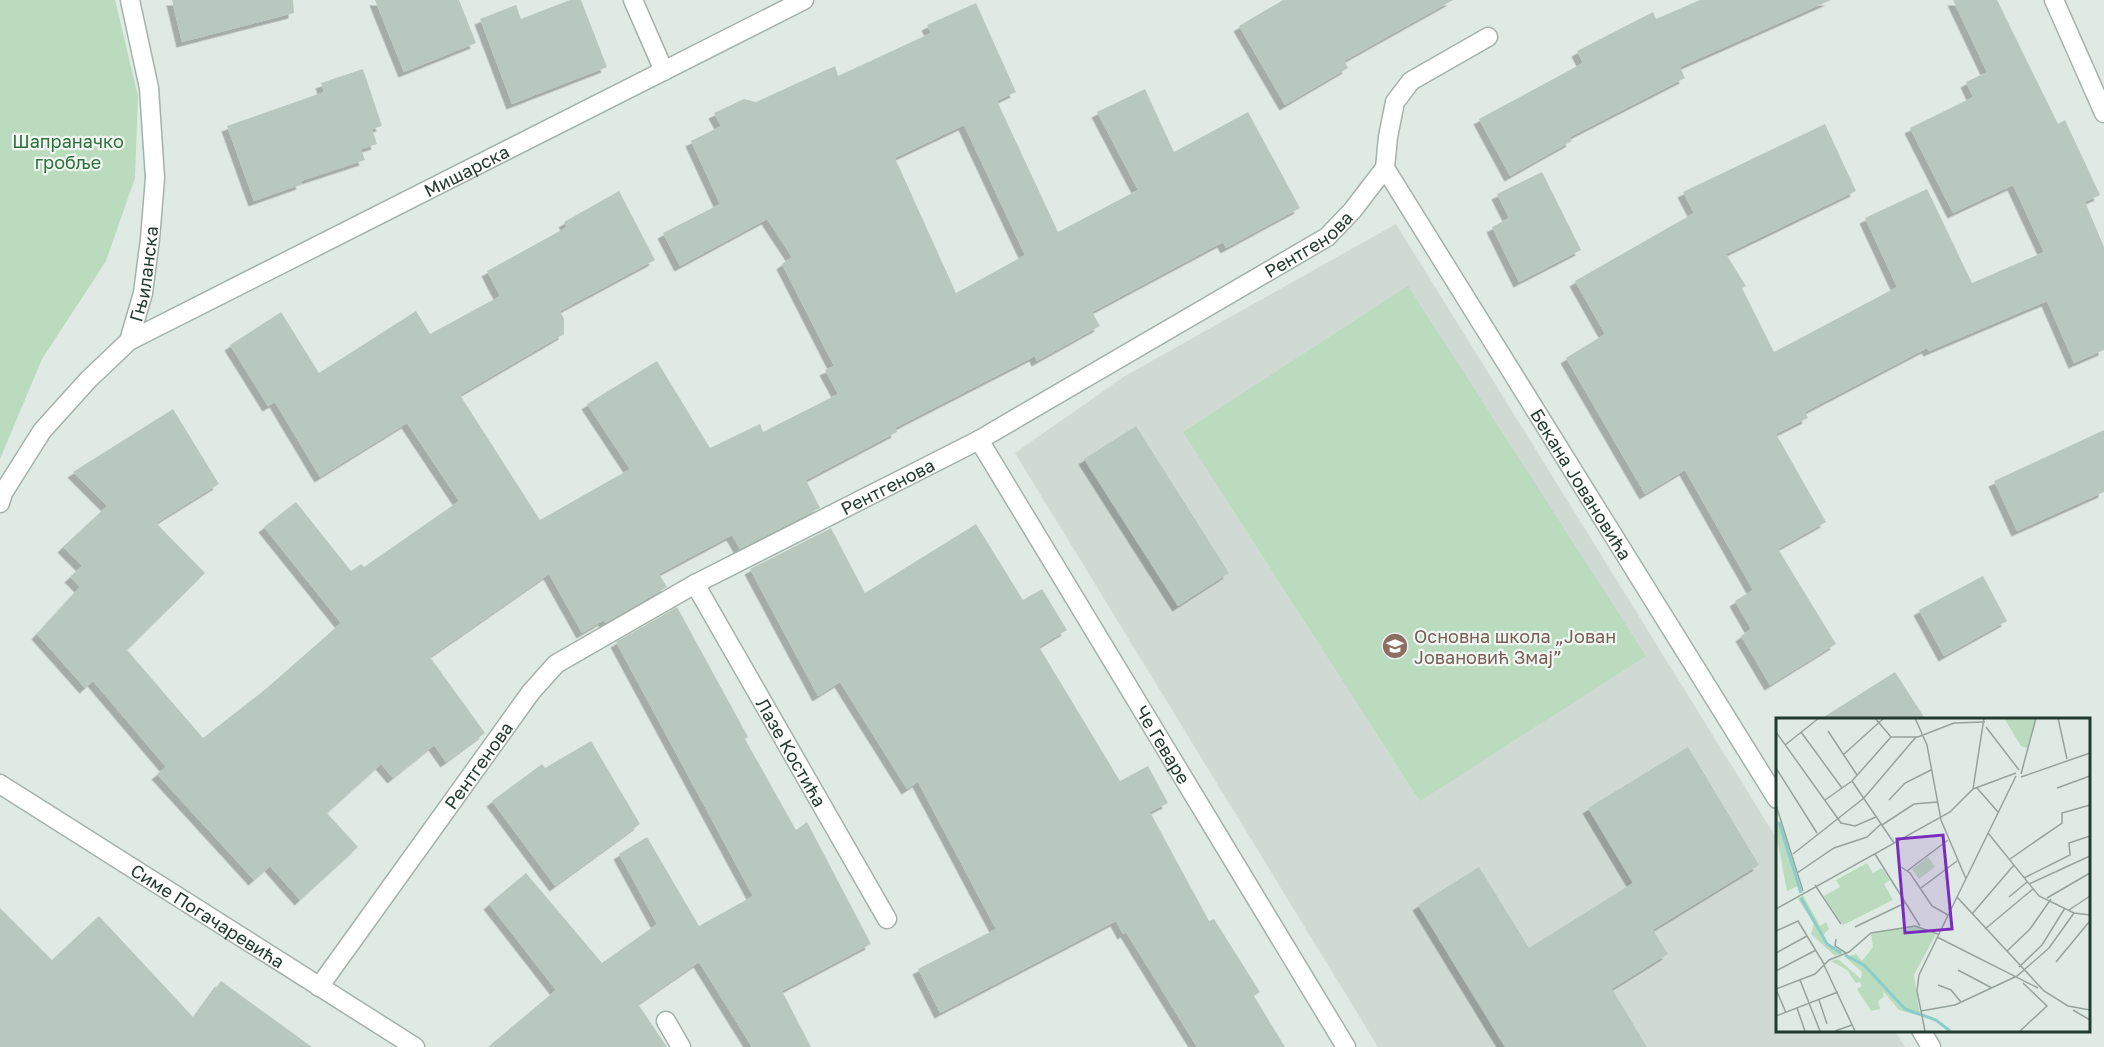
<svg xmlns="http://www.w3.org/2000/svg" width="2104" height="1047" font-family="'Golos Text',sans-serif">
<style>
.built{fill:#cfdad3}
.green{fill:#badbbd}
.building{fill:#b9c8bf;fill-rule:evenodd;filter:url(#shadow)}
.lines{fill:none;stroke-linecap:round;stroke-linejoin:round}
.minor-casing{stroke:#a3b2aa;stroke-width:21}
.minor{stroke:#fff;stroke-width:18}
.labels{text-anchor:middle;dominant-baseline:central;stroke-width:4.5;stroke-linejoin:round;paint-order:stroke}
.park-label{font-size:18px;fill:#2e6f3b;stroke:#f0f7f3}
.street-label{font-size:18px;fill:#223a2f;stroke:#f0f7f3}
.education-label{font-size:18px;fill:#785e54;stroke:#f0f7f3;text-anchor:start}
.inset-river{fill:none;stroke:#8acdcb;stroke-width:3}
.inset-road{fill:none;stroke:#94a49c;stroke-width:1.5}
.view{fill:#7b2cbf;fill-opacity:0.15;stroke:#7b2cbf;stroke-width:3}
.inset-edge{fill:none;stroke:#223a2f;stroke-width:3}
</style>
<defs>
<filter id="shadow"><feDropShadow dx="-5.5" dy="5.5" stdDeviation="0" flood-color="#0004"/></filter>
</defs>
<rect width="100%" height="100%" fill="#e0eae4"/>
<!-- built -->
<path class="built" d="M1396,224L1777,839V1030L1895,1031L1905,1047H1378L1015,453L1125,376Z"/>
<!-- green -->
<g class="green">
<path d="M0,0H115L138,96L135,178L106,261L42,359L0,459Z"/>
<path d="M1408,286L1646,656L1420,801L1183,432Z"/>
</g>
<!-- building -->
<g class="building">
<path d="M172,0H293L294,13L182,42Z"/>
<path d="M375,0H459L476,43L404,72Z"/>
<path d="M570,0H581L607,67L512,104L480,19L516,5L521,19Z"/>
<path d="M1283,0H1453L1344,61L1348,68L1285,105L1239,26Z"/>
<path d="M1700,0H1831L1680,67L1685,78L1570,137L1572,141L1510,176L1479,119L1583,63L1577,51L1653,12L1656,19Z"/>
<path d="M1953,0H1997L2058,124L2065,120L2100,195L2085,202L2104,247V350L2074,363L2047,301L1929,351L1927,348L1805,412L1808,418L1776,434L1826,522L1778,549L1836,644L1770,685L1741,636L1751,629L1735,601L1753,590L1685,470L1645,494L1566,358L1605,334L1575,281L1694,213L1683,192L1825,124L1856,191L1726,254L1746,286L1742,288L1774,352L1897,287L1865,218L1927,189L1972,283L2044,252L2013,185L1953,213L1910,128L1973,97L1966,82L1987,72Z"/>
<path d="M976,3L1016,92L997,101L1058,232L1138,190L1097,112L1145,89L1174,152L1248,112L1300,208L1226,248L1223,242L1092,312L1100,326L1037,361L1035,356L895,428L897,432L806,480L820,508L740,549L732,535L659,574L667,587L605,623L604,620L582,633L549,574L430,657L485,733L446,762L434,745L393,778L381,764L327,813L358,847L300,900L270,866L254,880L157,774L166,767L93,681L85,688L37,634L80,587L70,577L82,566L63,547L107,506L73,472L173,409L219,484L156,523L205,573L127,650L203,738L267,688L341,623L264,527L296,502L351,571L361,564L364,567L459,501L407,423L320,477L275,402L268,406L230,345L281,312L319,373L416,311L430,334L500,296L487,271L567,227L564,222L619,191L655,260L560,311L564,319V334L460,395L540,520L630,469L587,404L657,361L710,448L760,424L763,432L838,394L825,370L834,366L782,264L792,257L767,219L680,266L663,233L720,204L691,141L721,126L714,113L744,99L756,102L835,66L838,76L931,33L927,25ZM964,125L1025,255L956,293L895,158Z"/>
<path d="M363,69L382,126L372,129L377,144L361,149L365,160L301,181L302,184L254,201L227,126L324,92L321,83Z"/>
<path d="M1542,172L1581,250L1519,282L1492,227L1509,218L1497,194Z"/>
<path d="M1136,426L1229,573L1178,606L1084,459Z"/>
<path d="M2104,430V492L2017,531L1994,481Z"/>
<path d="M976,524L1023,600L1042,589L1067,630L1039,647L1120,781L1148,766L1168,803L1150,812L1209,921L1214,919L1260,992L1254,996L1285,1047H1197L1126,932L1123,934L1116,921L940,1013L918,969L996,929L918,782L907,789L840,682L818,696L750,569L831,528L865,593Z"/>
<path d="M1983,576L2007,621L1944,656L1919,610Z"/>
<path d="M677,607L748,737L745,739L796,830L807,822L871,944L782,991L811,1047H752L699,962L638,1004L667,1047H488L556,990L489,904L526,873L602,963L657,924L619,854L647,837L699,926L753,896L616,642Z"/>
<path d="M1895,672L1926,720H1819Z"/>
<path d="M591,741L640,824L555,886L492,801L542,764L545,768Z"/>
<path d="M1688,747L1759,865L1653,930L1668,954L1612,989L1647,1047H1505L1418,905L1479,867L1529,948L1633,883L1588,808Z"/>
<path d="M0,908L52,960L99,916L194,1018L221,981L312,1047H0Z"/>
</g>
<g class="lines">
<!-- minor casing -->
<g class="minor-casing">
<g id="minor">
<path d="M633,0L664,71"/>
<path d="M2054,0L2104,113"/>
<path id="s1" d="M1385,168L1777,799"/>
<path id="s2" d="M129,341L804,0"/>
<path id="s3" d="M979,440L1346,1047"/>
<path id="s4" d="M0,503L3,493L42,431L88,380L129,341L143,293L150,239L155,178L149,88L130,0"/>
<path id="s5" d="M695,584L887,919"/>
<path id="s6" d="M0,784L415,1047"/>
<path id="s7" d="M319,987L531,692L556,664L695,584L979,440L1327,237L1352,211L1385,168L1388,137L1395,102L1411,81L1488,37"/>
<path d="M666,1021L681,1047"/>
<path d="M1921,1030L1931,1047"/>
</g>
</g>
<!-- minor -->
<use href="#minor" class="minor"/>
</g>
<!-- icons -->
<defs>
<g id="school-disc" transform="scale(1.35)"><circle r="9.5" fill="#8d6e63" stroke="#f0f7f3"/><path d="M0-5L7-2L0 1L-7-2ZM-4 1L0 2.5L4 1V4Q0 6-4 4Z" fill="#fff"/></g>
</defs>
<g fill-rule="evenodd">
<use href="#school-disc" x="1395" y="646"/>
</g>
<g class="labels">
<!-- park labels -->
<g class="park-label">
<text x="68" y="141">Шапраначко<tspan x="68" dy="21">гробље</tspan></text>
</g>
<!-- street labels -->
<g class="street-label">
<text stroke="none"><textPath href="#s2" startOffset="378">Мишарска</textPath></text>
<text stroke="none"><textPath href="#s7" startOffset="1263">Рентгенова</textPath></text>
<text stroke="none"><textPath href="#s4" startOffset="278">Гњиланска</textPath></text>
<text stroke="none"><textPath href="#s1" startOffset="372">Бекана Јовановића</textPath></text>
<text stroke="none"><textPath href="#s7" startOffset="777">Рентгенова</textPath></text>
<text stroke="none"><textPath href="#s3" startOffset="356">Че Геваре</textPath></text>
<text stroke="none"><textPath href="#s5" startOffset="194">Лазе Костића</textPath></text>
<text stroke="none"><textPath href="#s7" startOffset="273">Рентгенова</textPath></text>
<text stroke="none"><textPath href="#s6" startOffset="246">Симе Погачаревића</textPath></text>
</g>
<!-- education labels -->
<g class="education-label">
<text x="1414" y="636">Основна школа „Јован<tspan x="1414" dy="21">Јовановић Змај”</tspan></text>
</g>
</g>
<!-- overview -->
<g transform="translate(1776 718)">
<rect width="314" height="314" fill="#e0eae4"/>
<path d="M228,0H260L251,30L245,28ZM0,96L22,168L11,173L0,114ZM152,139L159,149L143,161L136,151ZM91,145L97,155L106,150L114,162L108,166L117,182L67,207L48,178L64,169L60,162ZM27,177L44,208L50,204L53,211L47,217L52,225L67,235L59,238L35,216L38,206L22,181ZM136,208L160,216L138,257L144,298L123,292L107,273L108,279L102,283L104,291L95,293L81,271L86,268L84,264L80,265L71,252L55,243L62,241L85,261L86,254L69,239L80,236L86,243L97,229L95,216Z" fill="#badbbd"/>
<path class="inset-river" d="M3,104L25,175M25,180L51,226L65,235M69,237L88,247L129,291L160,302L174,313"/>
<path class="inset-road" d="M99,0L115,19M139,0L151,27L165,102L190,161M282,0L291,41M210,9L243,52M52,13L81,57M0,14L65,105L79,108L100,99M25,14L66,70M9,27L43,0M67,37L108,0M0,50L41,115M245,56L260,0M240,58L181,179L268,273L292,288L314,292M245,59L314,35M76,63L118,125M201,70L222,94M281,70L314,58M197,71L208,0M49,82L76,63L115,19H142L178,5L209,4M113,82L129,65L155,52M0,87L27,173M106,107L138,86L161,84M212,115L263,178L298,195L314,197M17,136L88,80L140,19M99,136L144,208M234,141L286,105V95L314,87M125,149L134,155L156,188L172,197M131,153L172,122M21,155L58,130L91,119L105,106M248,160L294,137L293,125L314,118M253,166L314,138M39,167L65,206M145,170L181,143M233,179L251,164M271,180L314,155M0,191L174,94L197,71L240,55M293,192L314,178M196,196L238,147M79,209L129,185M209,211L257,171M0,213L22,203L48,246M161,219L262,270M60,221L59,228L70,235M231,233L254,211L275,181M0,235L31,218M280,244L313,204M48,247L79,313M243,249L266,227L289,190M182,252L216,270M0,253L40,232M24,262L44,313M162,267L175,272L185,284M0,271L39,256L53,242L73,234L95,215L139,208L162,216M0,271L10,295M43,282L51,306M21,290L29,313M297,292L314,302M145,293L179,287L241,258L273,230L298,195M0,298L62,274M59,313L76,307M149,313L141,273L143,257L181,179M244,313L271,288L247,265"/>
<path class="view" d="M167,117L176,211L129,215L121,121Z"/>
<rect width="314" height="314" class="inset-edge"/>
</g>
</svg>
